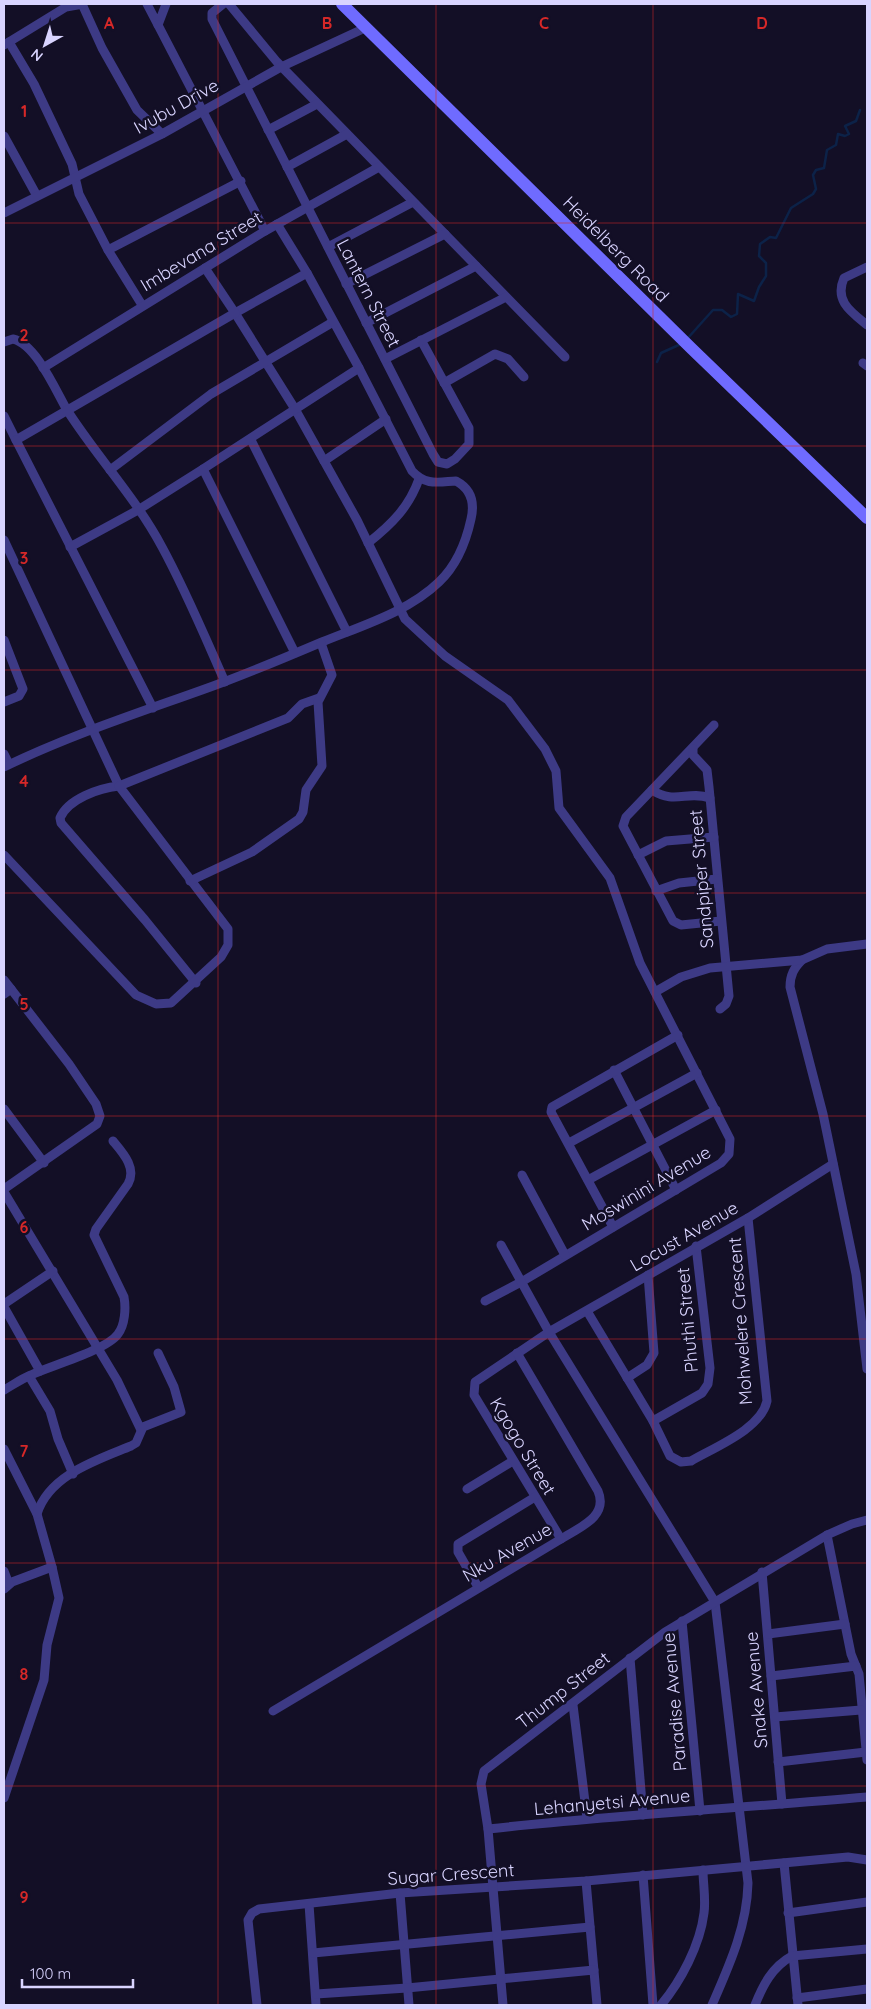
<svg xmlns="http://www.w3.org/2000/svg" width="871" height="2009" font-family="Quicksand,sans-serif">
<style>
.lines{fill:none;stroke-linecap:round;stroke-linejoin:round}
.stream{stroke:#0c2248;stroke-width:2.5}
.street{stroke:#3d3a85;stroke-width:9}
.secondary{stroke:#6f6bff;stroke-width:12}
.grid{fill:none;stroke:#d62828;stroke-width:1;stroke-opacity:0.55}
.labels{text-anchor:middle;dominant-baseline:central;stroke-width:5;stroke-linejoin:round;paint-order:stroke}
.street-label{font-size:18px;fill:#d9d4ff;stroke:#130f26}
.grid-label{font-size:16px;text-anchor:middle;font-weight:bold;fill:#d62828;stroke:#130f26;stroke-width:5;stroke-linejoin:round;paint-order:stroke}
</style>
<rect width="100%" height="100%" fill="#130f26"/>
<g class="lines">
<!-- stream -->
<g class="stream">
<path d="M687,339L713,310H722L731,317L737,314L738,294L754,301L759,287L766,276V263L759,256L760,244L770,237L776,238L791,208L813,194L816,189L813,175L816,170L824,168L827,150L836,145L838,134L845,136L849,134L845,126L856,121L860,110"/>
<path d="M657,362L661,353L681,344"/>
</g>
<!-- street -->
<g class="street">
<path d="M82,4L102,48L137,110L162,134"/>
<path d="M147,4L158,25L166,4"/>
<path d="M223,4L212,13V19L433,454L438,462L447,464L455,459L469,444V428L421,340"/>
<path d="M229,4L277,62L565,357"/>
<path d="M158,25L265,231"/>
<path d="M9,42L34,84L72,164L79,194L108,250"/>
<path d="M4,45L66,7L83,4"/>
<path d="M268,130L317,104"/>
<path d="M4,136L37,196"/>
<path d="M287,167L347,134"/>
<path d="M4,213L162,134L281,67L365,28"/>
<path d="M328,247L413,202"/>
<path d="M867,267L844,278C834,301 851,312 867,325"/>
<path d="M307,273L235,313L295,409L357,520L405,619L445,656L508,700L545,749L556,771L559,808L610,878L640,963L730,1139L729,1154L721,1163L523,1281L485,1301"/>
<path d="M346,284L445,234"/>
<path d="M142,305L108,250L241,181"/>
<path d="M366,323L476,266"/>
<path d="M4,342L13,339C36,344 56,391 67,410C97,457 136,498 162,547C186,591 205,637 225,682"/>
<path d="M385,359L506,297"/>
<path d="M863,363L867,366"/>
<path d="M43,368L265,231L379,167"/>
<path d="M444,383L495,354L508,359L524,377"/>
<path d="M4,416L16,440L235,313L205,268"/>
<path d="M16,440L153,708"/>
<path d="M251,440L347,632"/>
<path d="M324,461L386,419"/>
<path d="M203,469L359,368"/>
<path d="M110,470L211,394L333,322"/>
<path d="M4,540L119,786C99,788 68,799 60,818L61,823L145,920L196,983"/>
<path d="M368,543C392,524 409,507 419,479"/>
<path d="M70,547L138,510L203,469L295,653"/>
<path d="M4,640L23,689L19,696L4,702"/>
<path d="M714,725L626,817L623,826L673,921L681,925L721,921"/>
<path d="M693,749V755L707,770L709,787L729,996L726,1004L720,1009"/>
<path d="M4,754L9,764"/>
<path d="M4,767C68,736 135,714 202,690C242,676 282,659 322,642C361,626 408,612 439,582C457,565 466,542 471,519C475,502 471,489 456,481C438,482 426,486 412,471L359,368L307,273L277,224"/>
<path d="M652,790C675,805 687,790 710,798"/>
<path d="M4,855L136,995L156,1004L171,1003L221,957L228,945V929L119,786L288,718L302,704L319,698"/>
<path d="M638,855L666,841L714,837"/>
<path d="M190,881L252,852L299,819L303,812L306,790L322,766L318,702L332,675L321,643"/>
<path d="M656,891L679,883L717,879"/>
<path d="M802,960C794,968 790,975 790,987L823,1114L856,1274L867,1369"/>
<path d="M4,980L11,989L4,994"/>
<path d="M655,992L681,977L710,968L802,960L827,949L867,944"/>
<path d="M614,1070L676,1190"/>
<path d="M4,1109L44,1163"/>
<path d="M569,1143L697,1073"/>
<path d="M522,1175L565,1255"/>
<path d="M588,1180L716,1110"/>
<path d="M4,1189L97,1124L100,1116L96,1104L69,1064L11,989"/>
<path d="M4,1192L117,1380L141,1430"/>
<path d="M613,1227L551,1112L552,1107L678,1035"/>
<path d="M501,1245L549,1332L715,1602L748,1883C747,1927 729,1966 712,2005"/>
<path d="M4,1304L53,1271"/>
<path d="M4,1307L40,1371"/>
<path d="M587,1311L653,1421L670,1456L681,1462L691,1461C715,1447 761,1429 767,1401L748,1218"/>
<path d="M29,1376L50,1411L58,1439L73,1474"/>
<path d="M627,1378L647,1365L654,1353L648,1275"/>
<path d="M4,1390C13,1385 21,1379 31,1375C50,1366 107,1350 118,1334C125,1325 126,1308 124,1297L94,1235L96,1229L128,1184C137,1168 123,1153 113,1141"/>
<path d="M653,1421L702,1393L708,1384L710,1368L696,1246"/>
<path d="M4,1449L37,1514L52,1567L12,1582L4,1589"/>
<path d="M467,1489L513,1461"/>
<path d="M37,1514C49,1475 97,1460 131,1446L136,1443L143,1427L181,1412L174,1387L158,1353"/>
<path d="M827,1535L851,1654L859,1674L867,1760"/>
<path d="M561,1539L474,1395L475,1382L549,1332L748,1218L833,1164"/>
<path d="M4,1571L9,1584"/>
<path d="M762,1572L782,1804"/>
<path d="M478,1587L458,1552V1544L535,1497"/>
<path d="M682,1621L700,1811"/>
<path d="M768,1634L845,1624"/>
<path d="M630,1658L643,1815"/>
<path d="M771,1676L856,1666"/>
<path d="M573,1705L587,1818"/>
<path d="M273,1711L561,1539C578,1528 609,1517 598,1491L517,1353"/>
<path d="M775,1717L861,1710"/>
<path d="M778,1762L866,1752"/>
<path d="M4,1798L44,1680L47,1645L59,1598L52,1567"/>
<path d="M488,1829C614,1815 741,1808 867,1797"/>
<path d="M784,1863L798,2005"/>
<path d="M643,1875L653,2005"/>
<path d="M586,1881L597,2005"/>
<path d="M400,1893L409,2005"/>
<path d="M309,1904L316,2005"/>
<path d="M788,1913L867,1902"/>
<path d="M313,1953L590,1927"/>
<path d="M316,1994L407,1988L594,1970"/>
<path d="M797,1998L867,1989"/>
<path d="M257,2005L248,1920L252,1913L259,1909L400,1893L586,1881L848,1857L867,1860"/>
<path d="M503,2005L488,1829L481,1784L484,1771L665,1632L827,1535L852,1524L867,1520"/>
<path d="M661,2005C681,1981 700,1945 704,1913C706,1899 703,1884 703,1870"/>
<path d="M755,2005C763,1985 772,1967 792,1956L867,1949"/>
</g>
<!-- secondary -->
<path class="secondary" d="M342,4L692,349L867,518"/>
</g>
<!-- grid -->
<path class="grid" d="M218,4V2005M436,4V2005M653,4V2005M4,223H867M4,446H867M4,670H867M4,893H867M4,1116H867M4,1339H867M4,1563H867M4,1786H867"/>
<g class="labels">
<!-- street labels -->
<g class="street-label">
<text transform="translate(176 106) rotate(-29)">Ivubu Drive</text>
<text transform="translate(616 249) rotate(45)">Heidelberg Road</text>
<text transform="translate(201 251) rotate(-31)">Imbevana Street</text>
<text transform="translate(369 293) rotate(63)">Lantern Street</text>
<text transform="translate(701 879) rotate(-95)">Sandpiper Street</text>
<text transform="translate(646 1188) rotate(-31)">Moswinini Avenue</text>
<text transform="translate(684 1236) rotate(-30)">Locust Avenue</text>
<text transform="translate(687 1320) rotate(-95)">Phuthi Street</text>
<text transform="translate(740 1321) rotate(-94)">Mohwelere Crescent</text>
<text transform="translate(523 1446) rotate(59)">Kgogo Street</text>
<text transform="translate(507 1552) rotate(-30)">Nku Avenue</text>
<text transform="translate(563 1690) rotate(-38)">Thump Street</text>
<text transform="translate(756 1690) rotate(-95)">Snake Avenue</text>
<text transform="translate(674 1702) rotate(-95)">Paradise Avenue</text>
<text transform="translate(612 1802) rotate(-5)">Lehanyetsi Avenue</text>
<text transform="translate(451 1874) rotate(-4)">Sugar Crescent</text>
</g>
</g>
<g class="grid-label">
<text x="109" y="29">A</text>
<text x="327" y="29">B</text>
<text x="544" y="29">C</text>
<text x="762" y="29">D</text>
<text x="24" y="117">1</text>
<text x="24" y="341">2</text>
<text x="24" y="564">3</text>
<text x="24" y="787">4</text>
<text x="24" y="1010">5</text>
<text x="24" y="1233">6</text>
<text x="24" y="1457">7</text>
<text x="24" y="1680">8</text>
<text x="24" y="1903">9</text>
</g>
<!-- border -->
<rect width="871" height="2009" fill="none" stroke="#d9d4ff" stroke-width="10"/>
<!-- north arrow -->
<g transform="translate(45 45) rotate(219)" stroke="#130f26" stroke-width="4" paint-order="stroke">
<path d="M0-4L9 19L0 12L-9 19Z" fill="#d9d4ff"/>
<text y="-8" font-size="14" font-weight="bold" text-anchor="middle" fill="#d9d4ff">N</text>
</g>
<!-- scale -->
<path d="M22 1979v8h111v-8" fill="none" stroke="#d9d4ff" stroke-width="2.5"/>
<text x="30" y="1979" font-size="15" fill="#d9d4ff" stroke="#130f26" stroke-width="4" paint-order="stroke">100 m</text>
</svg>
